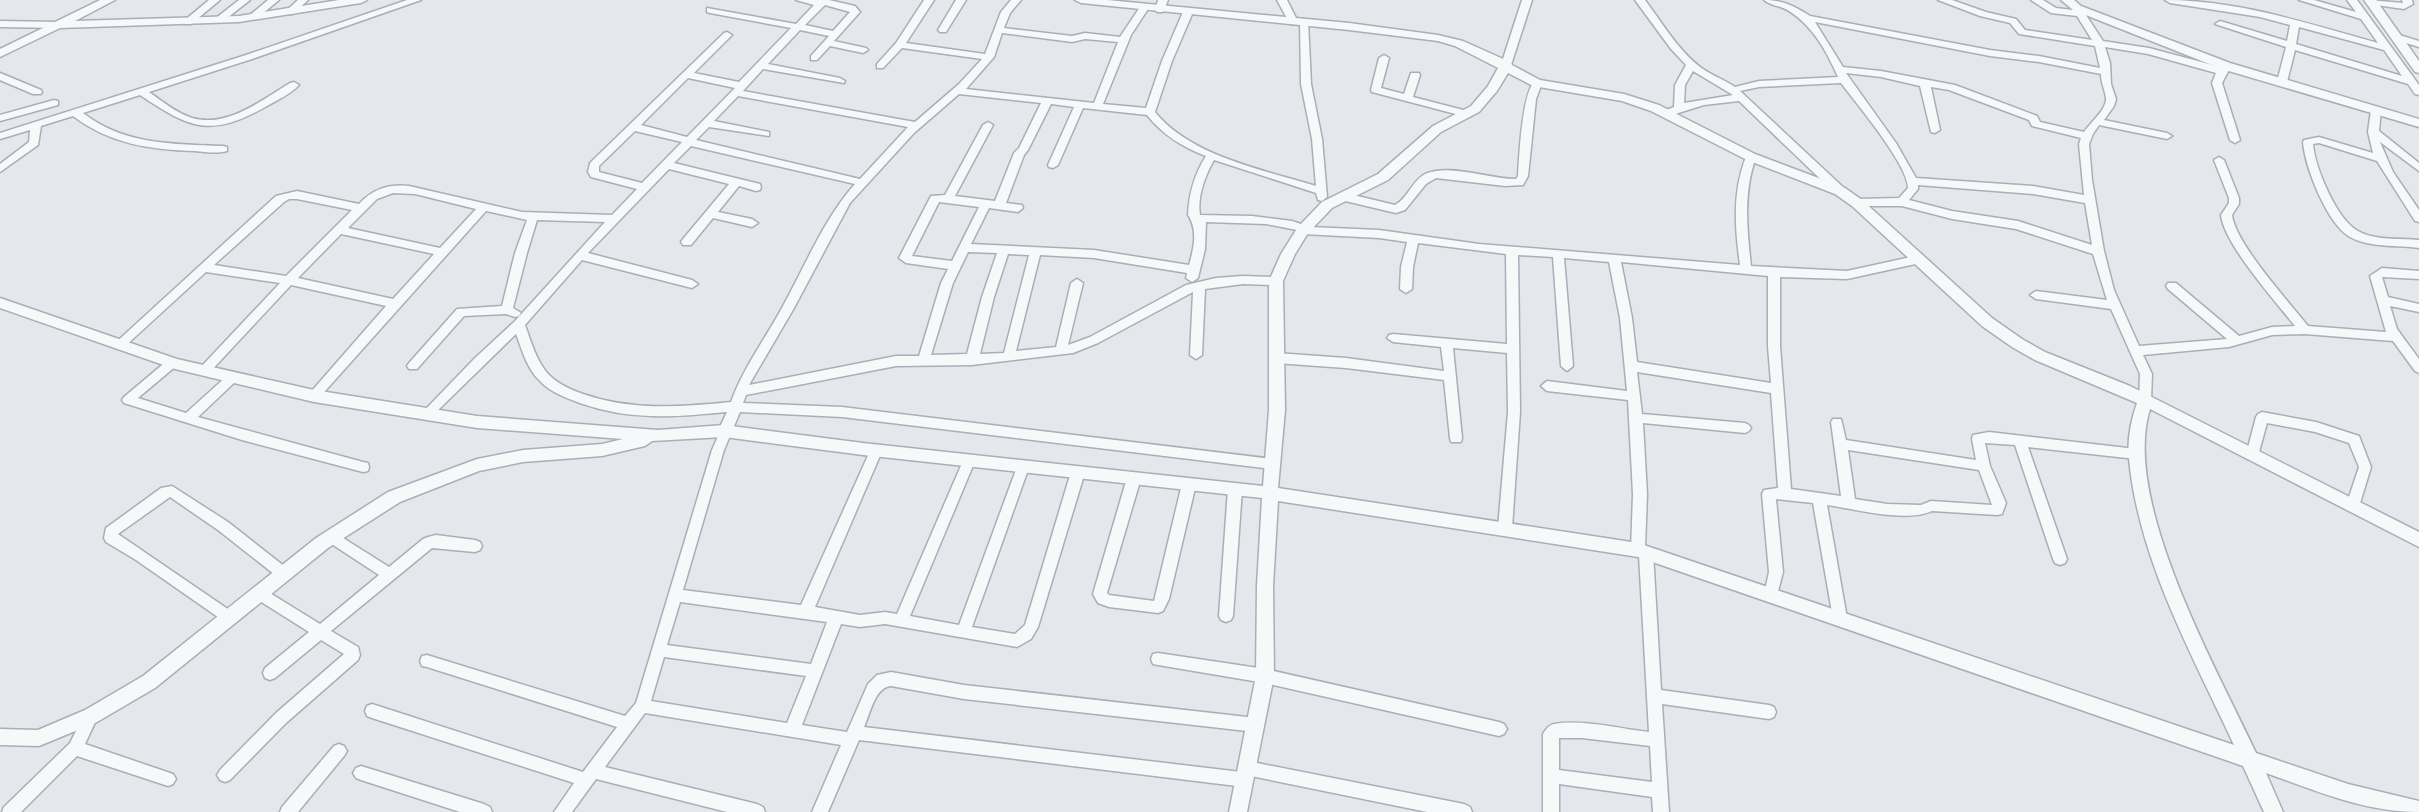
<svg xmlns="http://www.w3.org/2000/svg" width="2419" height="812" font-family="'PT Sans',sans-serif">
<style>
.lines{fill:none;stroke-linecap:round;stroke-linejoin:round}
.minor-casing{stroke:#a9aeb7;stroke-width:3}
.tertiary-casing{stroke:#a9aeb7;stroke-width:3}
.minor{fill:#f7f8fa;fill-rule:evenodd}
.tertiary{fill:#f7f8fa;fill-rule:evenodd}
</style>
<rect width="100%" height="100%" fill="#e4e7ec"/>
<g class="lines">
<!-- minor casing -->
<g class="minor-casing">
<g id="minor">
<path d="M209,0H220L191,24H185V20Z"/>
<path d="M239,0H250L222,22H216V18Z"/>
<path d="M268,0H279L256,19H250V15Z"/>
<path d="M298,0H308L293,14H287V10Z"/>
<path d="M407,0H421L252,59L149,92C162,101 176,113 192,118C227,128 262,100 290,83L294,82L299,85C291,94 277,100 267,106C210,138 191,129 140,95L83,113C124,145 173,144 223,146L227,147V151C217,154 205,152 195,151C151,150 110,144 73,116L41,126L38,145L0,172V164L29,142L30,130L0,139V133L246,55Z"/>
<path d="M796,0H829L855,6L860,12L834,41L866,48L868,50L863,53L830,46L817,60H811V56L829,36L800,30L768,64L840,78L845,81L844,83L763,69L743,91L915,122L959,84L982,59L902,48L883,68H877V64L896,43L924,0H934L906,43L985,54L1001,12L1011,0H1021L1010,13L1004,28L1072,36L1085,33L1120,37L1140,7H1146L1148,9L1131,35L1103,104L1146,108L1162,61L1183,12L1188,9L1191,10L1193,12L1172,61L1155,112C1190,156 1264,170 1316,186L1312,139L1301,84L1300,23L1302,21H1308L1311,84L1322,139L1327,197L1322,201L1318,200L1316,193L1214,160C1205,176 1197,197 1200,215L1252,216L1292,221L1310,227L1379,230L1479,244L1740,265C1735,229 1732,192 1746,157L1751,154L1755,155L1756,157C1743,192 1747,230 1751,266L1847,271L1920,255L1926,259L1920,263L1847,279L1780,277V346L1791,489L1841,496L1831,422L1833,419H1841L1846,440L1976,460L1972,439L1973,435L1989,432L2136,449L2141,450L2142,454L2141,458L2136,459L2028,447L2067,559L2065,563L2060,565L2055,563L2053,559L2015,445L1985,443L1990,466L2006,503L2002,514L1997,515L1932,511C1906,523 1855,509 1827,505L1847,618L1845,622L1840,624L1835,622L1833,618L1813,503L1776,499L1783,572L1776,599L1771,601L1766,599L1764,595L1769,572L1762,494L1764,490L1778,488L1771,393L1637,372L1642,414L1745,423L1749,425L1751,428L1749,431L1745,433L1643,423L1647,494L1645,547L1651,548L1653,552L1661,690L1769,705L1774,707L1776,712L1774,717L1769,719L1662,704L1669,812H1653L1652,797L1559,784V812H1543V734C1546,729 1549,725 1554,724C1584,719 1619,729 1649,732L1639,555L1633,554L1631,550L1633,494L1628,400L1547,391L1541,386L1547,381L1627,391L1620,318L1609,262L1564,258L1573,366L1567,371L1561,366L1553,257L1518,255L1520,412L1512,528L1510,532L1505,534L1500,532L1498,528L1508,412L1507,353L1453,348L1462,438L1461,442H1451L1450,438L1444,380L1346,368L1276,363L1270,358L1276,353L1346,358L1444,371L1441,347L1393,342L1387,338L1389,335L1393,334L1507,344L1506,254L1418,243L1413,267L1412,289L1406,293L1400,289L1401,267L1407,242L1379,238L1303,234L1297,230L1266,224L1206,222L1205,249L1198,278L1192,282L1186,278L1187,273L1094,258L1040,255L1016,351L1056,347L1071,283L1077,279L1083,283L1068,345L1090,337L1186,285L1216,278L1243,276L1276,277L1282,281L1276,285L1243,284L1205,289L1202,355L1196,359L1190,355L1193,292L1098,343L1073,353L972,365L896,366L746,395L743,403L842,407L1273,459L1278,460L1279,464L1278,468L1273,469L842,417L740,412L724,450L683,590L801,605L870,451L871,447H881L882,451L815,607L860,615L885,612L897,614L963,461L964,457H974L975,461L910,616L959,625L1017,467L1018,463H1028L1029,467L972,627L1015,634L1025,625L1071,472L1073,468H1083L1085,472L1038,627L1031,639L1017,647L885,624L860,627L841,624L802,725L847,732L868,684L877,675L891,672L964,685L1256,718L1261,720L1263,725L1261,730L1256,732L964,699L891,686C875,687 870,714 864,727L1241,772L1239,768L1242,763L1247,761L1464,804L1470,807L1472,812H1427L1251,776L1253,780L1250,785L1245,787L859,740L828,812H812L841,745L645,713L605,767L757,804L763,807L765,812H727L596,779L572,812H554L574,783L372,718L367,716L365,711L367,706L372,704L583,772L617,727L427,667L422,666L420,661L422,656L427,655L625,716L636,703L712,450L719,434L718,431L727,412C675,417 631,421 580,403C566,398 550,392 540,381C527,369 522,350 516,334L431,417H423L421,414L475,358L515,321L605,222L537,220L527,253L513,308L521,313L519,316L515,317L506,314L464,316L417,369H409L407,366L409,363L457,309L502,306L515,253L527,220L486,211L318,399H310L308,396L310,393L386,306L291,285L208,374H200L198,371L200,368L280,283L206,272L123,348H115L113,345L276,196L297,191L359,204C373,189 388,184 409,186L522,212L612,215L637,189L591,177L588,172L590,163L724,33L727,32L732,35L694,73L739,82L791,28L710,13L707,12V8L796,24L814,5ZM825,5L850,12L833,31L805,25ZM1002,33L1072,42L1085,39L1118,42L1094,103L966,89L994,57ZM688,78L735,88L687,137L641,125ZM959,94L1041,103L1019,148L1014,153L995,201L955,196L993,125L988,122L983,125L945,195L931,196L899,258L906,263L948,269L941,283L919,356H896L749,385L794,308L850,203L914,133ZM738,96L908,127L860,179L696,140L709,127L769,136V132L714,121ZM1051,104L1074,107L1048,165L1049,167L1053,168L1058,165L1083,108L1147,115C1163,135 1182,147 1206,156C1194,175 1189,193 1188,215C1198,230 1194,248 1189,265L1094,250L971,244L989,208L1018,212L1023,208L1022,205L1006,203L1024,155L1028,150ZM635,131L682,142L642,183L599,172V166ZM691,146L855,184C825,217 805,266 783,306C766,338 743,368 731,402C680,407 632,411 583,394C571,390 556,383 547,373C536,359 531,342 525,325L582,260L692,288L698,284L692,280L588,253L669,169L729,184L683,239L681,242L683,245H691L713,218L752,227L758,223L752,219L718,212L739,186L756,191L760,190L761,187L760,184L674,163ZM393,193L415,194L476,209L440,248L348,228L377,199ZM289,199H297L352,210L286,276L214,265L284,202ZM939,202L979,207L952,261L912,256ZM341,234L434,254L393,299L298,278ZM968,252L997,253L982,297L967,354L931,355L953,283ZM1008,254L1029,255L1004,353L980,354L994,297ZM1621,262L1768,276V346L1771,383L1637,362L1632,318ZM1848,450L1979,470L1992,505L1931,501L1921,505L1887,504L1855,499ZM680,602L827,622L811,664L667,645ZM664,657L806,676L787,723L651,701ZM1559,738H1582L1650,746L1652,782L1559,770Z"/>
<path d="M956,0H966L946,32H940L938,30Z"/>
<path d="M1158,0H1168L1163,12H1157L1155,10Z"/>
<path d="M1277,0H1287L1298,22L1296,24H1290Z"/>
<path d="M1522,0H1532L1511,65L1509,67H1503L1501,65Z"/>
<path d="M1635,0H1645C1663,24 1679,52 1703,69C1713,76 1725,80 1735,87L1759,81L1838,77C1827,52 1813,26 1789,11C1782,6 1771,6 1764,0C1783,0 1794,6 1810,16L1990,50L2039,56L2100,68L2095,46L2019,34L2010,23L1980,16L1938,0H1952L1986,12L2016,19L2025,30L2092,40L2077,16L2051,13L2031,0H2043L2056,8L2073,10L2074,6H2080L2103,41L2149,48L2220,67L2223,64H2229L2231,66L2222,83L2240,140L2235,143L2230,140L2212,83L2216,73L2148,54L2105,47L2110,63L2111,84L2116,99L2114,106L2104,120L2167,133L2172,136L2167,139L2099,125L2093,134L2089,144L2092,180L2104,251L2114,290L2139,346L2227,339L2168,289L2166,286L2168,283H2176L2239,336L2272,327L2295,326C2276,302 2224,244 2221,215L2229,203V198L2214,160L2219,157L2224,160L2239,198V204L2232,215C2235,243 2289,302 2308,326L2386,332L2370,276L2382,268L2419,271V279L2382,277L2388,297L2419,304V312L2390,306L2397,329L2419,359V373L2415,371L2393,341L2305,334L2272,335L2229,347L2143,355L2152,374L2151,400L2149,403H2141L2139,400L2140,374L2111,309L2036,299L2030,295L2036,291L2107,300L2093,254L2016,229L1952,219L1902,206H1853L1852,203L1857,199L1899,198L1908,188C1908,165 1857,104 1841,83L1759,87L1740,91L1844,188L1845,191L1844,194H1836L1739,101L1704,105L1672,115H1664V111L1674,107L1675,85L1686,65L1671,49ZM1815,22L1990,56L2039,62L2101,74C2101,83 2105,90 2106,98C2107,109 2090,123 2084,132L2040,122L2037,116L1955,85L1881,71L1843,67ZM1693,71L1733,95L1684,103L1685,85ZM1846,73L1881,77L1920,86L1931,132L1935,133L1940,130L1931,87L1949,90L2029,120L2032,126L2081,138L2079,144L2084,195L2033,186L1916,178L1896,143ZM1918,185L2033,194L2085,203L2092,245L2018,221L1952,211L1909,200L1918,189Z"/>
<path d="M2165,0C2239,0 2308,24 2378,43L2361,19L2299,0H2314L2356,12L2347,0H2357L2419,85V95L2415,94L2408,84L2295,50L2287,82L2282,85L2278,84L2277,82L2286,47L2215,24L2220,21L2287,41L2290,25L2260,17L2170,3ZM2299,27L2384,50L2402,76L2296,44Z"/>
<path d="M2369,0L2403,3L2402,0H2412L2413,4L2404,9L2369,4Z"/>
<path d="M0,21L59,22L64,25L59,28L0,27Z"/>
<path d="M2396,34L2419,41V47L2393,39L2391,37Z"/>
<path d="M1384,55L1389,58L1381,88L1404,94L1411,73H1419L1420,75L1413,97L1471,112V116L1467,117L1372,92L1371,90L1379,58Z"/>
<path d="M0,73L41,90L42,92L41,94H33L0,80Z"/>
<path d="M1537,80L1542,83L1536,99L1528,176L1523,185L1505,186L1436,178L1426,184L1405,210L1396,213L1341,200L1340,197L1345,193L1395,205C1408,198 1412,181 1425,174C1449,163 1489,179 1516,179L1518,176C1519,159 1522,85 1537,80Z"/>
<path d="M54,100L58,101V105L0,121V115Z"/>
<path d="M2376,107L2381,110L2379,131L2419,163V171L2380,142L2393,172L2419,210V222L2415,221L2377,161L2319,143L2313,144C2315,168 2337,220 2358,231C2375,241 2401,238 2419,240V248C2397,245 2370,248 2350,237C2327,224 2305,167 2303,142L2304,140L2319,137L2373,153L2368,132L2371,110Z"/>
<path d="M172,358L178,363L176,366L138,398L186,413L228,375H236L238,378L236,381L198,417L363,462L368,463L369,467L368,471L363,472L242,440L124,403L122,400L124,397L168,360Z"/>
<path d="M2262,412L2316,422L2359,436L2371,467L2358,510L2353,511L2348,510L2346,506L2359,467L2349,443L2315,432L2267,423L2257,459H2247L2246,455L2256,417L2258,414Z"/>
<path d="M1134,473L1139,474L1141,478L1107,593L1109,595L1154,601L1182,484L1184,480H1194L1196,484L1169,599L1163,611L1158,613L1109,607L1098,603L1093,594L1127,478L1129,474Z"/>
<path d="M1235,484L1240,485L1242,489L1233,616L1231,620L1226,622L1221,620L1219,616L1228,489L1230,485Z"/>
<path d="M172,486L228,522L289,570L291,574L289,578L284,580L279,578L218,530L170,497L118,534L235,614L237,618L235,622L230,624L225,622L136,560L106,542L104,538L106,528L161,488Z"/>
<path d="M332,531L389,567L423,539L428,537L436,535L475,540L480,542L482,546L480,550L475,552L432,548L331,631L358,647L360,655L358,660L286,723L230,780L225,782L220,780L217,775L220,770L276,713L344,654L321,640L275,678L270,680L265,678L263,673L265,668L309,632L255,598L253,594L255,590L260,588L265,590L320,624L379,575L327,541L325,537L327,533Z"/>
<path d="M1158,653L1265,669L1499,722L1504,724L1507,729L1504,734L1499,736L1265,683L1158,665L1153,664L1151,659L1153,654Z"/>
<path d="M91,709L96,711L98,716L85,744L173,774L176,779L173,784L168,786L77,756L21,812H2L4,807L70,743L86,711Z"/>
<path d="M339,744L344,746L347,751L344,756L298,812H280L282,807L334,746Z"/>
<path d="M361,766L484,804L490,807L492,812H460L361,780L356,778L353,773L356,768Z"/>
</g>
</g>
<!-- tertiary casing -->
<g class="tertiary-casing">
<g id="tertiary">
<path d="M100,0H115L75,21L239,16L339,0H367L361,3L239,22L60,28L0,57V49Z"/>
<path d="M1075,0H1107L1349,23L1438,35L1463,41L1510,62L1512,65L1540,80L1624,94L1659,105L1755,154L1845,188L1862,200L1992,318L2022,339L2045,352L2130,386L2419,532V547L2150,409C2121,500 2217,669 2256,753L2348,784L2419,801V812C2364,812 2317,791 2266,773L2283,812H2264L2243,766L1638,557L1278,501L1273,586L1274,676L1247,812H1229L1256,676L1257,586L1262,498L863,455L724,437L652,441L645,446L602,456L523,462L479,471L400,502L328,548L155,688L97,722L39,746L0,745V729L38,730L85,710L143,676L316,538L388,492L477,459L523,450L602,444L623,439L477,428L314,402L175,369L0,308V298L177,359L314,390L477,416L658,430L724,425L863,443L1263,486L1269,410V281L1281,254L1298,227L1322,202L1378,174L1433,126L1471,106L1488,86L1498,68L1455,46L1438,41L1349,30L1081,3ZM1508,73L1533,86L1622,101L1651,111L1747,160L1835,194L1852,206L1982,326L2012,347L2035,360L2137,403C2131,420 2127,441 2129,459C2139,561 2192,654 2234,745L1638,543L1278,488L1285,410L1283,281L1295,254L1308,233L1332,208L1388,180L1441,132L1479,112L1497,91Z"/>
<path d="M2061,0H2074L2081,6L2230,63L2419,119V127L2222,69L2073,10Z"/>
<path d="M2364,0H2376L2419,61V73L2415,72Z"/>
</g>
</g>
<!-- minor -->
<use href="#minor" class="minor"/>
<!-- tertiary -->
<use href="#tertiary" class="tertiary"/>
</g>
</svg>
